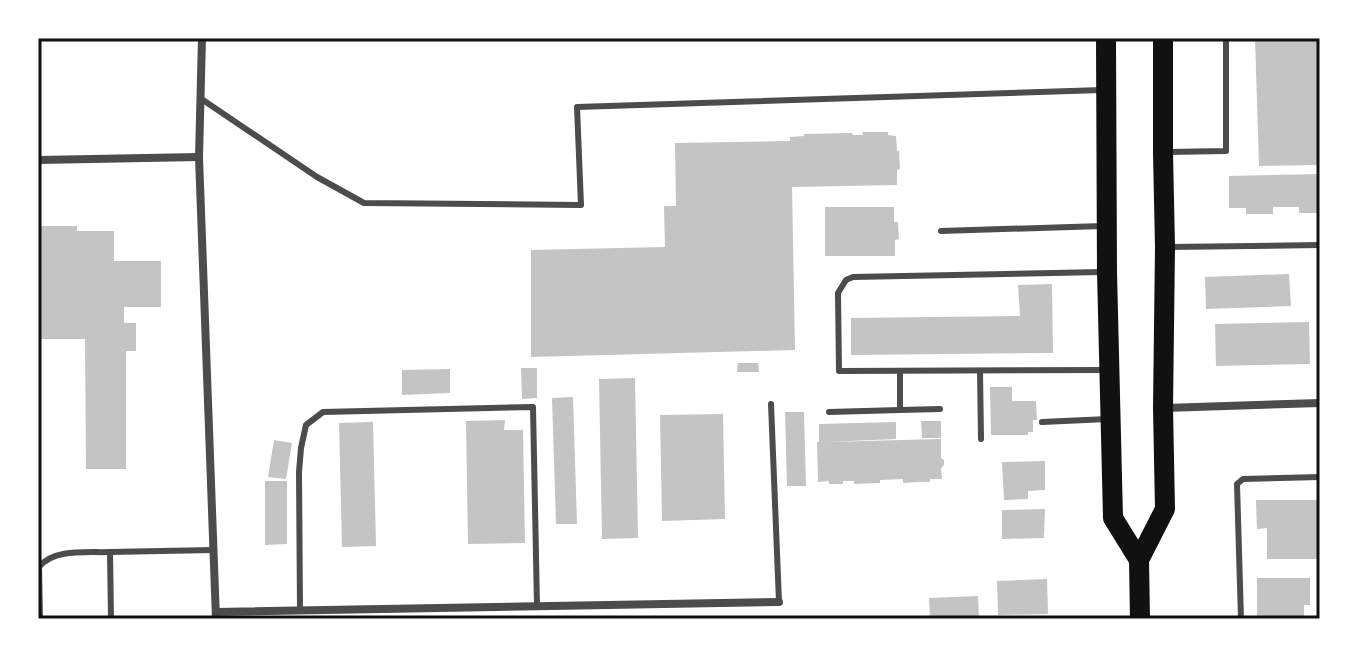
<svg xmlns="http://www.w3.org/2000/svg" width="1358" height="657" font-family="Roboto,sans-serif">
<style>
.building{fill:#c4c4c4}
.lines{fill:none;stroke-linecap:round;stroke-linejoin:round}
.service{stroke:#4c4c4c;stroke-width:6}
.minor{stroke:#4c4c4c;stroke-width:8}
.primary{stroke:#111;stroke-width:20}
.neatline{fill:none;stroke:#111;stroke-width:3}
</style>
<rect width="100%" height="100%" fill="#fff"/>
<!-- building -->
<g class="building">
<path d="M1255,38H1320V165L1259,166Z"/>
<path d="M862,132H888V135L896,136L897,151H899L900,169L897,170V185L792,187L795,350L531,357V250L665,247L664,206H676L675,143L790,141V137L804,136V134L852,133L853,135H863Z"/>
<path d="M1320,174V213H1299V207H1273V214H1246V208H1229V176Z"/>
<path d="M825,207H894V222H898L899,239L895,240V256H825Z"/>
<path d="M38,226H77V231H114V261H161V307H124V323H136V351H126V469H86L85,339H38Z"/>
<path d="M1289,274L1291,306L1206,309L1205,277Z"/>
<path d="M1052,284L1053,353L851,355V318L1020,316L1018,285Z"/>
<path d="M1309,322L1310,364L1216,366L1215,324Z"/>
<path d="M738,363H758L759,372H737Z"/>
<path d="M521,368H537V398L522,399Z"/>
<path d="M450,369V393L402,395V370Z"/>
<path d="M635,378L638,538L602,539L599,379Z"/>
<path d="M990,387H1012V401H1036L1037,420H1033V432H1028V435H991Z"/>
<path d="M573,397L577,524H556L552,398Z"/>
<path d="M785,412H804L806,486H787Z"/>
<path d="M723,414L725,519L662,521L660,415Z"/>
<path d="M505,420L504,430H523L525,543L468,544L466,421Z"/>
<path d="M921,421H941V438H922Z"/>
<path d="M373,422L376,546L342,547L339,423Z"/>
<path d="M896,422V439L826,442L941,439V458L944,460V465L941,468L942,479H930V482H917L903,483V479L880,480V483L854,484V481H843V484H829V481L818,482L817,442H819V424Z"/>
<path d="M274,440L292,443L286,479L268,477Z"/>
<path d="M1045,461V490L1028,491V499L1004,500L1002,462Z"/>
<path d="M265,481H287V544L265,545Z"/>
<path d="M1256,500H1320V559H1267V528L1257,529Z"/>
<path d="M1045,509L1044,538L1002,539V510Z"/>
<path d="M1257,578H1310V605H1304V619H1257Z"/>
<path d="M1047,579L1048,614L998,615L997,581Z"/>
<path d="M978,596L979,618L930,619L929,598Z"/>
</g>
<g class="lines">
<!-- service -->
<g class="service">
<path d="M200,98L317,177L364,203L581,205L577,107L1102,90"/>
<path d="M1167,152L1226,151V38"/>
<path d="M941,231L1103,226"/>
<path d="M1169,247L1320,245"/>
<path d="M1102,272L853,277L846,280L838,293L839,371L1106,370"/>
<path d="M980,371L981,439"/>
<path d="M900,372V410L940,409"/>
<path d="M771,404L779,602"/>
<path d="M829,412L900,410"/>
<path d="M1042,422L1108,419"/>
<path d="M300,610L299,472L301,448L306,425L323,412L533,407L537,606"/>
<path d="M40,619L39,567C54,548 88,553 110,552"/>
<path d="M111,619L110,552L213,550"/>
<path d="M1241,619L1237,484L1243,479L1320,477"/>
</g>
<!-- minor -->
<g class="minor">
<path d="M202,38L199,157L216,619"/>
<path d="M38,160L199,157"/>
<path d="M1165,408L1320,403"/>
<path d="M216,612L779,602"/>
</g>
<!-- primary -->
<g class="primary">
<path d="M1106,38L1107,272L1113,518L1139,560"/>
<path d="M1140,619L1139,560L1165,509L1163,408L1165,247L1163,153V38"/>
</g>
</g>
<!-- border -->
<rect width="1358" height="657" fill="none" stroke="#ffffff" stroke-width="80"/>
<rect x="40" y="40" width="1278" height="577" class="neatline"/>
</svg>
